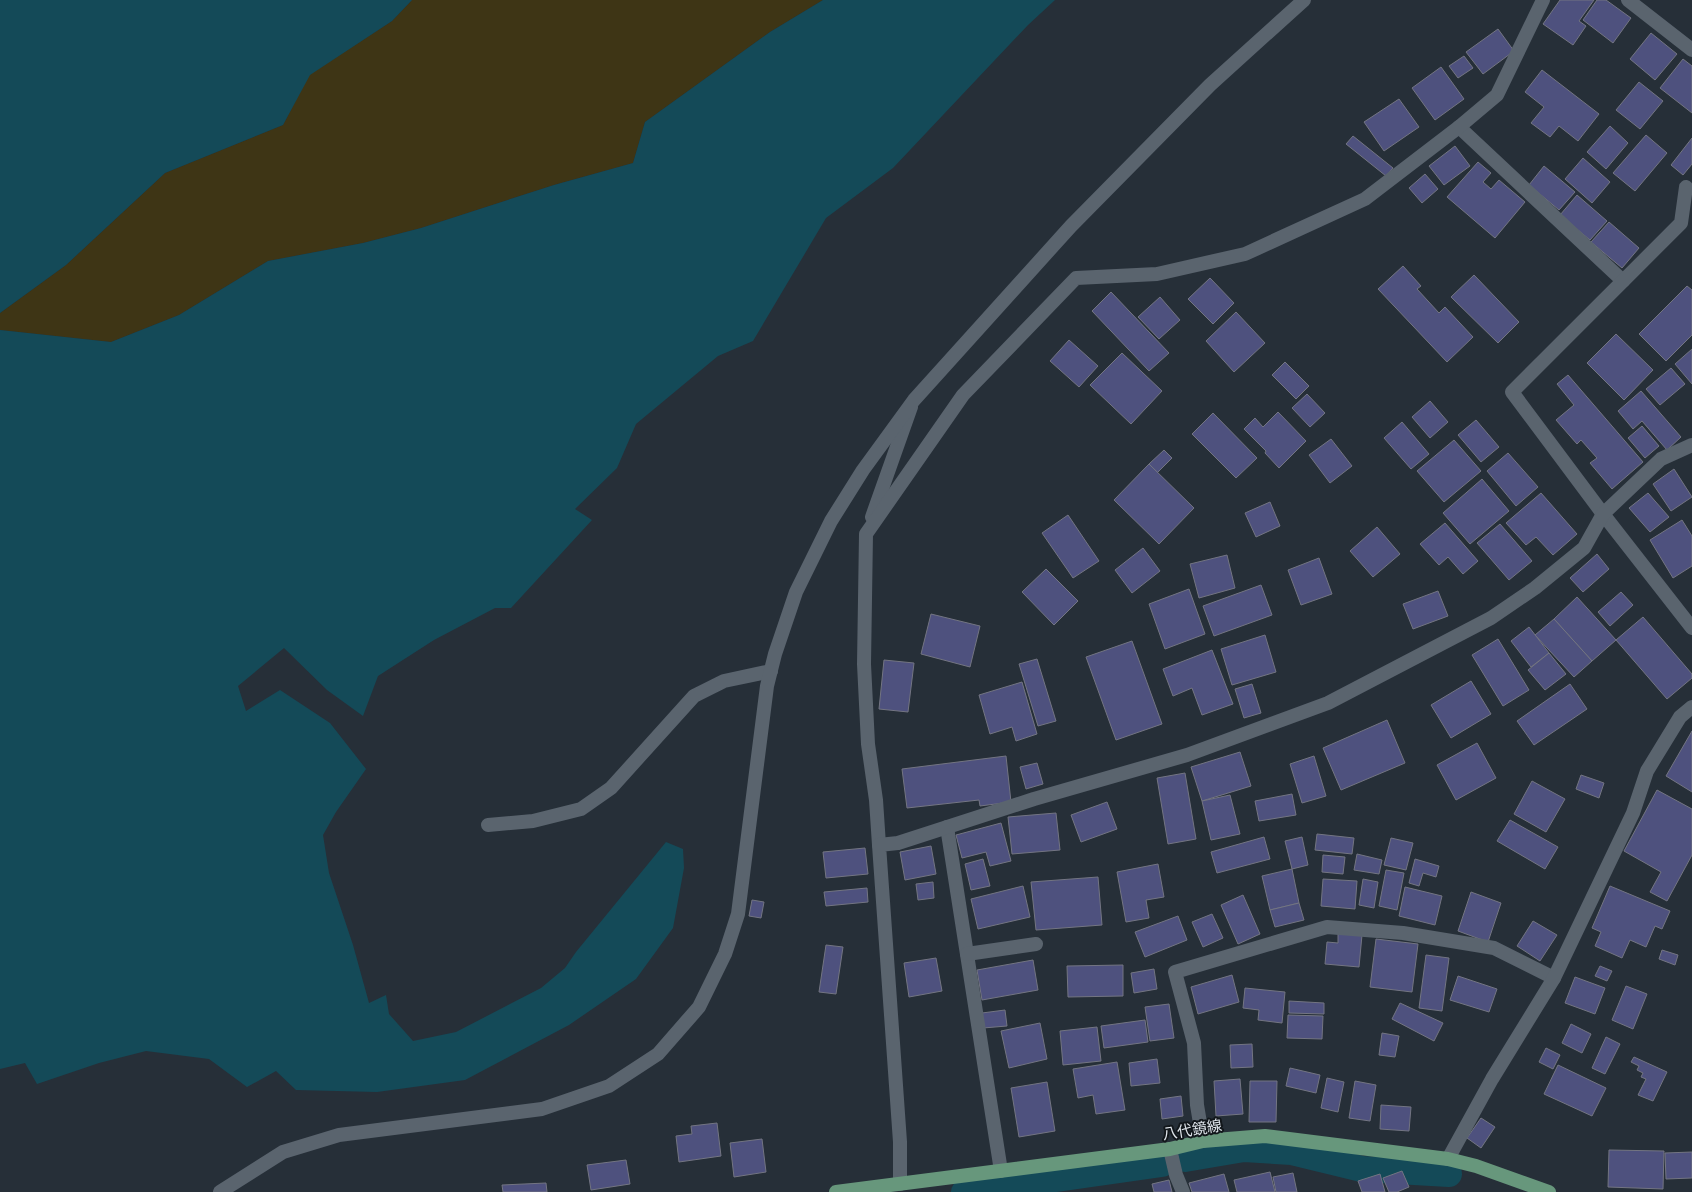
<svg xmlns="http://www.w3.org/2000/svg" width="1692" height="1192" font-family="Lato,'Noto Sans JP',sans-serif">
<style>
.sand{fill:#3e3515}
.water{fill:#144a58}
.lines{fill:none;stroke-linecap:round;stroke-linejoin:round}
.canal{stroke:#144a58;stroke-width:26}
.building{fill:#4e517e;stroke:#737582}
.minor{stroke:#5a646e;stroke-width:14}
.tertiary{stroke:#5a646e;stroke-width:14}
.primary{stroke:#67977c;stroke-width:14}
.labels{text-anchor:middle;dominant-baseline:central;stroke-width:4;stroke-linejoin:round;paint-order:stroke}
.street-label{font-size:15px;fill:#dfe5eb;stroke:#12171b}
</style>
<rect width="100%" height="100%" fill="#262f38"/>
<!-- sand -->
<path class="sand" d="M412,0H823L770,32L645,122L633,163L554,185L421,228L363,243L268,261L179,315L111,342L0,330V313L66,265L165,173L283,125L309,75L392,21Z"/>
<!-- water -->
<g class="water">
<path d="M0,0H412L392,21L310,75L283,125L165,173L66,265L0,313Z"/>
<path d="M823,0H1055L1028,25L893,168L826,218L753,341L718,356L636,424L617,468L575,509L592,520L511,608H495L434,640L378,676L363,716L327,690L284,648L238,686L246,711L280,690L330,723L366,769L336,812L323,835L329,873L353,945L369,1003L386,995L389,1014L413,1041L456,1032L541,988L565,968L576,952L666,842L683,849L684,868L673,928L636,979L569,1025L465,1080L377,1092L296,1090L276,1071L247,1087L209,1059L146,1051L99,1063L37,1084L25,1063L0,1069V330L111,342L179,315L268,261L363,243L421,228L554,185L633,163L645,122L770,32Z"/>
</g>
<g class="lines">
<!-- canal -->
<g class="canal">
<path d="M1185,1159L1244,1149L1292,1152L1362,1169L1449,1174"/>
<path d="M964,1192L1162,1164"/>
</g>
</g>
<!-- building -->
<g class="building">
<path d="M1560,0H1594L1579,21L1586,26L1573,45L1543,24Z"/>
<path d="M1597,0H1606L1631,18L1613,43L1583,20Z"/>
<path d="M1498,29L1514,51L1483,74L1466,52Z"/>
<path d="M1651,33L1677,54L1655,80L1630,59Z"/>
<path d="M1464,56L1473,68L1458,78L1449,66Z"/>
<path d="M1683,59L1692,66V113L1660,88Z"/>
<path d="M1441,67L1464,99L1435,120L1412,88Z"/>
<path d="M1542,70L1599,114L1578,141L1559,126L1550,137L1531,123L1544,107L1525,92Z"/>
<path d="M1639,82L1663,101L1640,129L1616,110Z"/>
<path d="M1399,99L1419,127L1384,151L1364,122Z"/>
<path d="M1610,126L1628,143L1606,169L1587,152Z"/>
<path d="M1646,135L1667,153L1635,191L1613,173Z"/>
<path d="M1353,136L1393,168L1386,176L1346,144Z"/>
<path d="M1692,138V164L1683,175L1671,165Z"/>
<path d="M1455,146L1470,166L1444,185L1429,166Z"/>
<path d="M1583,158L1610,182L1592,203L1565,179Z"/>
<path d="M1478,162L1491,173L1483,182L1491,189L1499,180L1525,202L1495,238L1447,197Z"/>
<path d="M1544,166L1575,192L1559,210L1529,185Z"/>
<path d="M1425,174L1438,189L1422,203L1409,188Z"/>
<path d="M1577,195L1607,221L1590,240L1560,215Z"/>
<path d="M1609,222L1639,248L1622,268L1591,242Z"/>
<path d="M1403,266L1421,286L1417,289L1439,313L1445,307L1473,337L1447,362L1378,289Z"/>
<path d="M1474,275L1519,322L1498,343L1451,297Z"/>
<path d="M1210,278L1234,303L1213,324L1188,299Z"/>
<path d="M1687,286L1692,290V335L1666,361L1639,334Z"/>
<path d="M1111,292L1169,353L1149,371L1092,311Z"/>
<path d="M1160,297L1180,320L1159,339L1138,317Z"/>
<path d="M1236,312L1265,343L1234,372L1206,341Z"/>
<path d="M1616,334L1653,370L1624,400L1587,363Z"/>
<path d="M1069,340L1098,366L1079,387L1050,361Z"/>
<path d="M1692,349V384L1675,364Z"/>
<path d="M1122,353L1162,391L1131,424L1090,385Z"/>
<path d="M1285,362L1309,386L1296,399L1272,375Z"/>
<path d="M1671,368L1685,384L1660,405L1646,389Z"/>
<path d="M1568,375L1643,462L1612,489L1590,463L1597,458L1581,440L1577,444L1556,420L1574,405L1557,384Z"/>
<path d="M1641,391L1681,437L1667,450L1642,421L1633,429L1618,411Z"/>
<path d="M1307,394L1325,413L1310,427L1292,408Z"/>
<path d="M1430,401L1448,422L1430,438L1412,417Z"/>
<path d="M1278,412L1306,441L1279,468L1265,453L1266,451L1244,429L1255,418L1263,427Z"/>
<path d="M1213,413L1257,458L1236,478L1192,434Z"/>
<path d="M1476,420L1499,447L1481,462L1458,435Z"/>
<path d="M1402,422L1429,454L1411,469L1384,438Z"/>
<path d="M1642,426L1659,446L1645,458L1628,438Z"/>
<path d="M1331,439L1352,466L1330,483L1309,455Z"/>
<path d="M1454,440L1481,471L1444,502L1417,471Z"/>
<path d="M1164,450L1172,458L1157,473L1149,464Z"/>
<path d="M1508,453L1538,487L1516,506L1487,471Z"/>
<path d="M1149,464L1194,508L1159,544L1114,500Z"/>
<path d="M1674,469L1692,497L1671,511L1653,484Z"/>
<path d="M1482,479L1509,511L1470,544L1443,513Z"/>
<path d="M1541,493L1577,534L1553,555L1536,537L1526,545L1506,523Z"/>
<path d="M1648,493L1669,517L1650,532L1629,508Z"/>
<path d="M1270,502L1280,526L1256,537L1245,513Z"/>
<path d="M1068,515L1099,561L1073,578L1042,533Z"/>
<path d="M1682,520L1692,536V566L1673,578L1650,540Z"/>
<path d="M1445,523L1478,561L1463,574L1448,557L1439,565L1420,544Z"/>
<path d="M1500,524L1532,561L1509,580L1477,543Z"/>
<path d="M1377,527L1400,554L1373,577L1350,551Z"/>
<path d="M1143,548L1160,571L1132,593L1115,570Z"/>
<path d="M1597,554L1609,569L1583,592L1570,578Z"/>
<path d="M1227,555L1235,588L1199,598L1190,564Z"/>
<path d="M1319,558L1332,594L1301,605L1288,570Z"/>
<path d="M1046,569L1078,601L1054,625L1022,592Z"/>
<path d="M1261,585L1272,615L1214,636L1203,606Z"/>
<path d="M1189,589L1205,634L1165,649L1149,604Z"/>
<path d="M1438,591L1448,616L1413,629L1403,604Z"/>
<path d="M1621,592L1633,605L1610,626L1598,612Z"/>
<path d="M1577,597L1616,640L1592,661L1554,619Z"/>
<path d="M931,614L980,626L970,667L921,654Z"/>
<path d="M1643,617L1692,674V678L1667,699L1616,640Z"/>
<path d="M1554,619L1592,661L1574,677L1535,635Z"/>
<path d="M1529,627L1549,653L1531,667L1511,641Z"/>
<path d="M1265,635L1276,672L1232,685L1221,649Z"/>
<path d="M1498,639L1529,690L1503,706L1472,655Z"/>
<path d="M1132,641L1162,724L1116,740L1086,657Z"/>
<path d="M1212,650L1233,704L1202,715L1192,688L1173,696L1163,669Z"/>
<path d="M1549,653L1566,674L1545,690L1528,670Z"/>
<path d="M1037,659L1056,721L1038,726L1019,664Z"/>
<path d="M884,660L914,663L908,712L879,709Z"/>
<path d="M1471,681L1491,714L1451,738L1431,705Z"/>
<path d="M1022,682L1037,734L1016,741L1012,727L990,734L979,695Z"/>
<path d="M1252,684L1261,713L1244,718L1235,689Z"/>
<path d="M1570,684L1587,709L1534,745L1517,721Z"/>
<path d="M1387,720L1405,763L1341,790L1323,748Z"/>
<path d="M1692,731V792L1666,776Z"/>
<path d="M1477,743L1496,778L1456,800L1437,765Z"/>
<path d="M1240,752L1251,786L1202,801L1191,767Z"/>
<path d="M1006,756L1011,802L980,806L979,800L907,808L902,769Z"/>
<path d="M1314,756L1326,796L1302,803L1290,764Z"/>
<path d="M1037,763L1043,784L1026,789L1020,767Z"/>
<path d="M1185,773L1196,839L1168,844L1157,778Z"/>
<path d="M1581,775L1604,783L1599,798L1576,789Z"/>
<path d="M1532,781L1565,799L1546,832L1514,814Z"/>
<path d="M1657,790L1692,809V855L1667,901L1650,892L1661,872L1624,851Z"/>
<path d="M1292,794L1296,815L1259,821L1255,801Z"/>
<path d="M1230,795L1240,834L1211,840L1202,801Z"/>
<path d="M1107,802L1117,829L1081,842L1071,815Z"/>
<path d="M1056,813L1060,850L1012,854L1008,817Z"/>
<path d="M1510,820L1558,847L1545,869L1497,841Z"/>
<path d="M1001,823L1011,861L990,866L986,852L962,858L956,835Z"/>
<path d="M1317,834L1354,838L1352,854L1315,850Z"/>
<path d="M1264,837L1270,859L1217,873L1211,852Z"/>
<path d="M1302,837L1308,865L1292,869L1285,841Z"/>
<path d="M1391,838L1413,843L1406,870L1384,865Z"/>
<path d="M931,846L936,874L905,880L900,852Z"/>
<path d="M865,848L868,874L826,878L823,852Z"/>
<path d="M1357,854L1382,860L1379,874L1354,870Z"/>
<path d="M1323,855L1345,857L1343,874L1322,872Z"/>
<path d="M983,859L990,886L971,890L965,864Z"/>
<path d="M1415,859L1439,866L1436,877L1423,873L1419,886L1409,883Z"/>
<path d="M1158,864L1164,897L1146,900L1149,918L1126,922L1117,872Z"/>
<path d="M1292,869L1299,903L1270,910L1262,876Z"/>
<path d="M1386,870L1404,873L1397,910L1379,906Z"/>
<path d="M1098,877L1102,925L1036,930L1031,882Z"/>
<path d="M1323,879L1357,881L1355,909L1321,906Z"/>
<path d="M1363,879L1378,882L1374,908L1359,905Z"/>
<path d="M933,882L934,898L918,900L916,884Z"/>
<path d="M1023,886L1030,917L978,929L971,899Z"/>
<path d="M1610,886L1670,911L1662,929L1655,926L1646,947L1630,940L1622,958L1595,946L1601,932L1592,928Z"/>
<path d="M1405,887L1442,896L1435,925L1399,916Z"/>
<path d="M867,888L868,902L826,906L824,892Z"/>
<path d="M1471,892L1501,903L1488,942L1458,931Z"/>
<path d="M1243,895L1260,934L1238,944L1221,905Z"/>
<path d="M752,900L764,902L761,918L749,916Z"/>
<path d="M1299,903L1304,920L1275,927L1270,910Z"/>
<path d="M1212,914L1223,938L1203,947L1192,922Z"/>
<path d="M1178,916L1187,940L1145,957L1135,932Z"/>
<path d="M1533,921L1557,935L1540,961L1517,946Z"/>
<path d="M1338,934L1362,935L1359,967L1325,964L1327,942L1338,943Z"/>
<path d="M1376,939L1418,944L1412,992L1370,987Z"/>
<path d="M826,945L843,947L836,994L819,992Z"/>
<path d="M1662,950L1678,955L1675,965L1659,959Z"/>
<path d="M1426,955L1449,958L1442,1011L1419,1008Z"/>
<path d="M936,958L942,991L909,997L904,963Z"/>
<path d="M1033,960L1038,990L982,1000L977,970Z"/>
<path d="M1123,965V996L1068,997L1067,966Z"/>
<path d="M1600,966L1612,971L1607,981L1595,976Z"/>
<path d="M1154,969L1157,989L1134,993L1131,973Z"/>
<path d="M1232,975L1239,1002L1198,1014L1191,987Z"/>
<path d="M1458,976L1497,989L1489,1012L1450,1000Z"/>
<path d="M1575,977L1605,988L1595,1014L1565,1003Z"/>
<path d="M1626,986L1647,994L1633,1029L1612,1020Z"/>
<path d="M1245,988L1285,992L1282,1023L1258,1020L1259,1010L1243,1008Z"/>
<path d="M1289,1001L1324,1003V1014L1289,1013Z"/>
<path d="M1400,1003L1443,1023L1434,1041L1392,1019Z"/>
<path d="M1169,1004L1174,1038L1150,1041L1145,1007Z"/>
<path d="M1005,1010L1007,1026L983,1028L982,1013Z"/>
<path d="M1288,1015L1323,1016L1322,1039L1287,1038Z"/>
<path d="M1145,1020L1148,1042L1104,1048L1101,1026Z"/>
<path d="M1040,1023L1047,1059L1009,1068L1001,1031Z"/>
<path d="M1571,1024L1591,1034L1582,1053L1562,1043Z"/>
<path d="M1097,1027L1101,1061L1063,1065L1060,1031Z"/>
<path d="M1382,1033L1399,1036L1395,1057L1379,1055Z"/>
<path d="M1606,1037L1620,1044L1605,1074L1592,1068Z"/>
<path d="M1252,1044L1253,1067L1231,1068L1230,1045Z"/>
<path d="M1546,1048L1560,1055L1553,1069L1539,1062Z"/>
<path d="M1634,1057L1667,1072L1653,1101L1638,1095L1646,1079L1641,1077L1643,1073L1637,1070L1639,1066L1631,1062Z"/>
<path d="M1157,1059L1160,1083L1131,1086L1129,1063Z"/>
<path d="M1117,1062L1125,1110L1096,1114L1093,1095L1078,1098L1073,1069Z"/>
<path d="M1558,1065L1606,1088L1592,1116L1544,1094Z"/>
<path d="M1290,1068L1320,1075L1316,1093L1286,1086Z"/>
<path d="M1327,1078L1344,1082L1338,1112L1321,1108Z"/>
<path d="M1240,1079L1243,1114L1216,1116L1214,1081Z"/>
<path d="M1250,1081H1277L1276,1122H1249Z"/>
<path d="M1355,1081L1376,1085L1370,1121L1349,1118Z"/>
<path d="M1047,1082L1055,1131L1019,1137L1011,1088Z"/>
<path d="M1181,1096L1183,1116L1162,1119L1160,1099Z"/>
<path d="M1381,1105L1411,1107L1409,1131L1380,1129Z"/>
<path d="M1481,1118L1495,1127L1481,1148L1467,1138Z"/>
<path d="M717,1123L721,1156L679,1162L676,1136L692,1134L691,1126Z"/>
<path d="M762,1139L766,1172L734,1177L730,1143Z"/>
<path d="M1609,1150L1664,1151L1663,1189L1608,1187Z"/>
<path d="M1692,1152V1178L1666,1179L1665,1153Z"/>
<path d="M626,1160L630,1184L591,1190L587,1165Z"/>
<path d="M1402,1171L1409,1187L1397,1192H1389L1383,1178Z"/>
<path d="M1270,1172L1275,1192H1237L1234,1180Z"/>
<path d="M1293,1173L1297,1192H1276L1273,1177Z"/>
<path d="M1224,1174L1229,1192H1192L1189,1183Z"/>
<path d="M1380,1174L1385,1192H1362L1358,1181Z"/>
<path d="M1169,1180L1172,1192H1154L1152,1184Z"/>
<path d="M546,1183L547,1192H503L502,1185Z"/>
</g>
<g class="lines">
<!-- minor -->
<g class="minor">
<path d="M1628,0L1692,50"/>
<path d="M1459,127L1623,281"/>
<path d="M1686,187L1681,223L1512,392L1603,514L1692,628"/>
<path d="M872,517L911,407"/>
<path d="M488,825L533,821L581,809L611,788L694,696L724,681L771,671"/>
<path d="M947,827L1001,1171"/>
<path d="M879,845L876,800L868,744L864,664L866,534L963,395L1076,278L1157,274L1245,254L1365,199L1459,127L1497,95L1543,0"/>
<path d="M967,954L1036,944"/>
<path d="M1203,1141L1197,1105L1194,1043L1175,972L1327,927L1403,933L1494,948L1554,978"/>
<path d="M1170,1149L1176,1175L1183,1192"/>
<path d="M1448,1159L1492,1079L1554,978L1633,813L1647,771L1680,717L1692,707"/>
<path d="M900,1184V1142L879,845L898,843L1034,799L1187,755L1328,703L1491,618L1535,588L1584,548L1603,514L1661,459L1692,445"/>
</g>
<!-- tertiary -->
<path class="tertiary" d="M220,1192L283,1152L339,1135L542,1109L609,1086L658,1054L699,1007L725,954L738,914L767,686L775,654L796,592L831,521L863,470L914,400L1071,226L1210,85L1304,0"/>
<!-- primary -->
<path class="primary" d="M836,1192L1170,1149L1203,1141L1265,1136L1448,1159L1476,1166L1549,1192"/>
</g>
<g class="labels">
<!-- street labels -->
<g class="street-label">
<text transform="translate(1192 1129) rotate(-9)">八代鏡線</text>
</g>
</g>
</svg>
